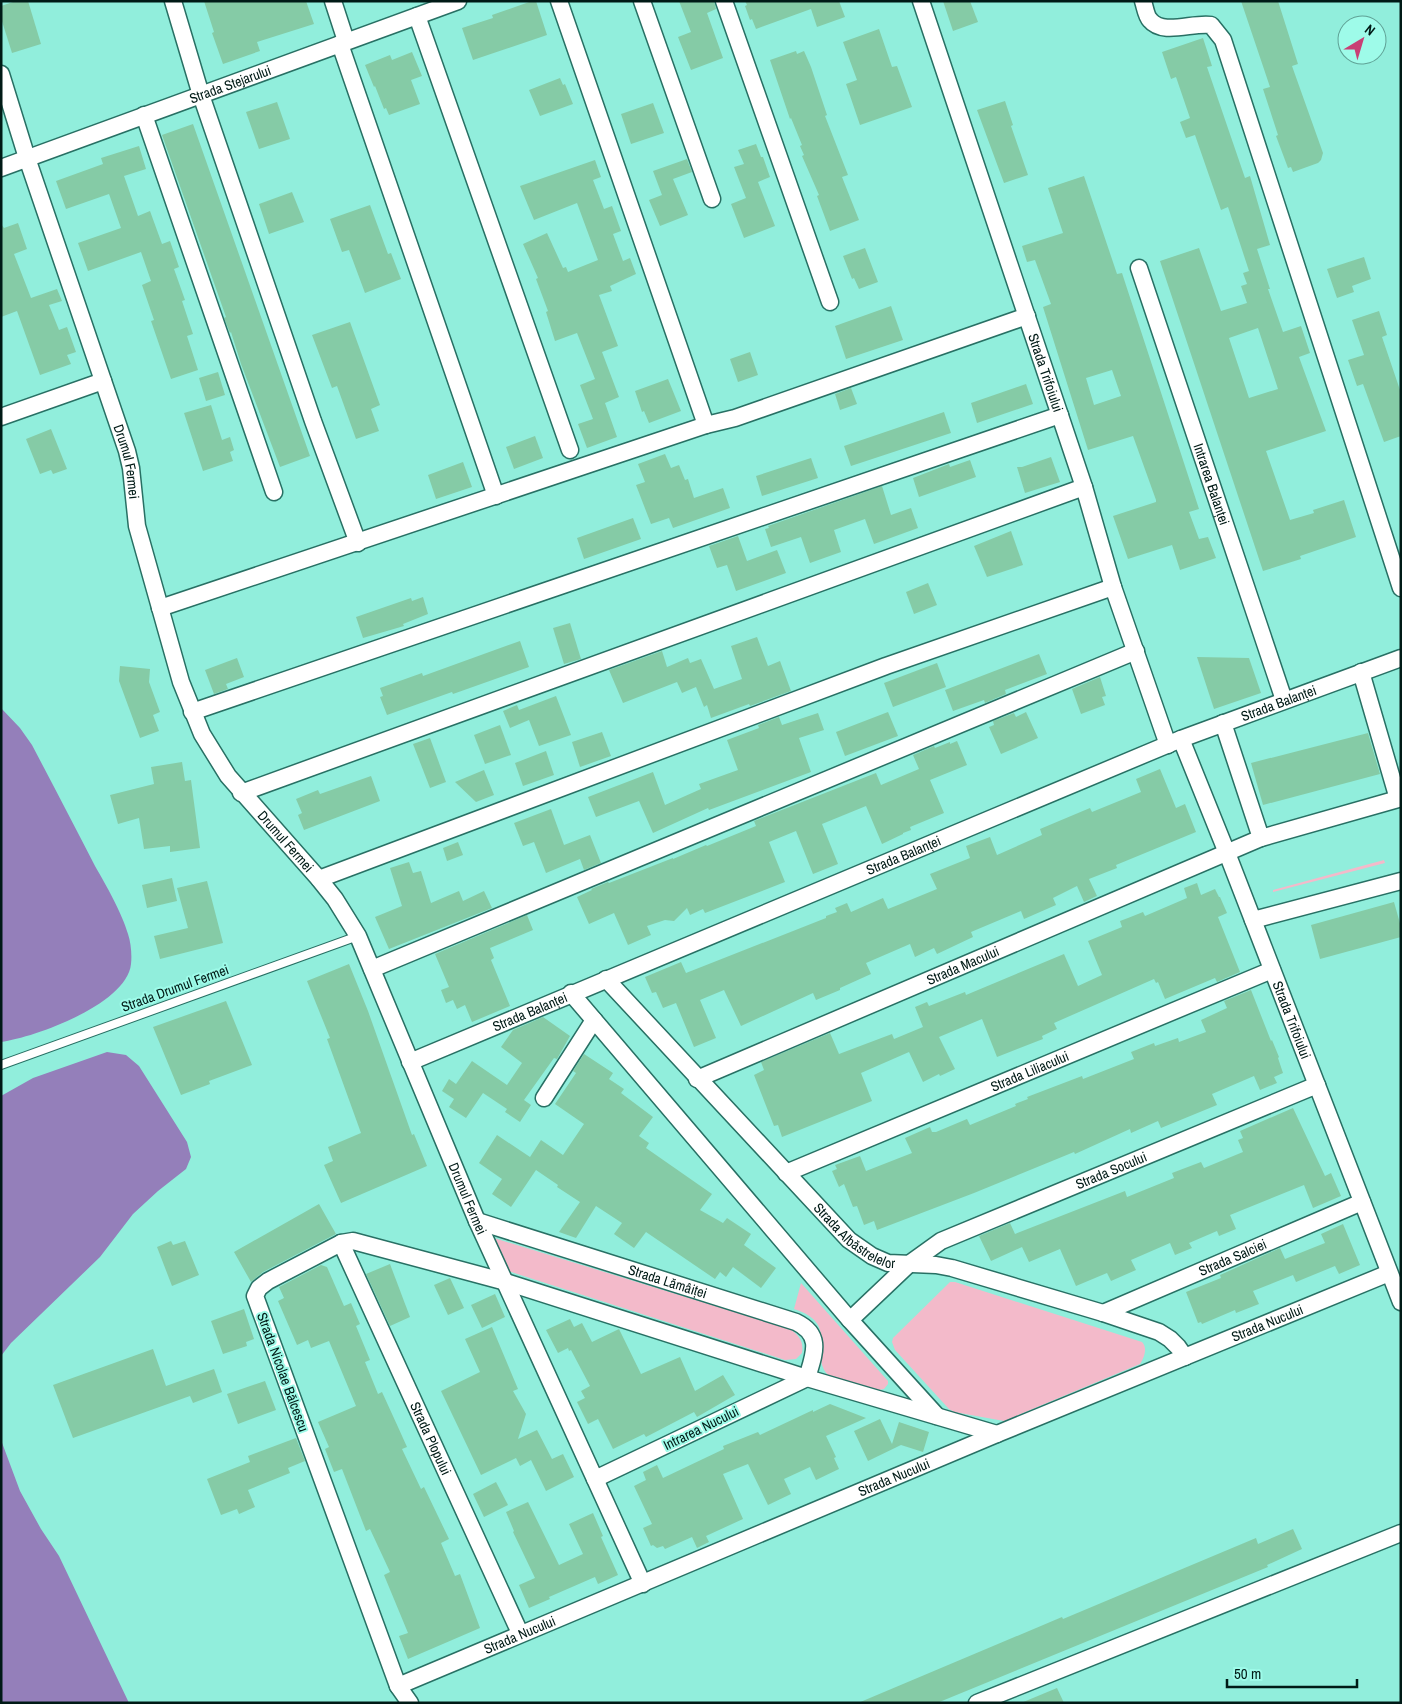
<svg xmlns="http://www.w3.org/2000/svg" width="1402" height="1704" font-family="'Archivo Narrow',sans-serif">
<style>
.green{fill:#f3baca}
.water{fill:#947fba}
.building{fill:#85cba6;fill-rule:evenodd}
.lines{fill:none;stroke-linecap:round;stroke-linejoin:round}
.service-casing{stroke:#287064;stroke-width:10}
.minor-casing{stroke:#287064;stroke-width:19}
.service{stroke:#fff;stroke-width:8}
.minor{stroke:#fff;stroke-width:16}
.labels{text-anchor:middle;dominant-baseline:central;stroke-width:4;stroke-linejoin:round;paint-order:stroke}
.street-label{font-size:14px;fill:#001a16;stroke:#9efbe9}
</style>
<rect width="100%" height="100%" fill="#91eedc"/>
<!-- green -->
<g class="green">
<path d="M1384,860L1385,863L1273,892V890Z"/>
<path d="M494,1238L790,1329C799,1335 804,1342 802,1353L796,1359L785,1360L508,1271Z"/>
<path d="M950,1282H955L1142,1342C1148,1348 1144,1358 1140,1364L1004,1421L954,1412L949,1409L895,1350L892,1342L893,1338Z"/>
<path d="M801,1283L888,1381V1384L884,1389L879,1390L828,1375C808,1352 841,1324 794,1309Z"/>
</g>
<!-- water -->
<g class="water">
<path d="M1,708L20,728L32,745C53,785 74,825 95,866C106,885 122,913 128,934C131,943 132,955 131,964C127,1004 36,1037 1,1042Z"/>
<path d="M107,1052L126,1055L139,1066L187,1142L191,1157L186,1169L158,1191L133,1214L100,1257L11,1343L1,1356V1096L33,1078Z"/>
<path d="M1,1440L20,1491L41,1529L59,1556L129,1703H1Z"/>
</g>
<!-- building -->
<g class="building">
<path d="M16,1H28L41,44L12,53L1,18V6Z"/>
<path d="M204,1H306L314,24L257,42L260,51L223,64L212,33L214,32Z"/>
<path d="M532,1H536L547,35L473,60L462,28L493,18L492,15Z"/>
<path d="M679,1H714L716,9L707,13L723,58L691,70L678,37L691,32Z"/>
<path d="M745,1H839L845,17L817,27L811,9L756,29L752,19L750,20L745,6L747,5Z"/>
<path d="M943,1H970L978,22L953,31Z"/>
<path d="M1241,1H1278L1298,64L1292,66L1323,153L1321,160L1318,163L1293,172L1291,167L1288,168L1276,136L1278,135L1263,89L1270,87Z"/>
<path d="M879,29L892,67L897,66L912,107L860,125L846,84L857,80L843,42Z"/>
<path d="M1203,38L1212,66L1207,67L1245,178L1250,176L1270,245L1257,249L1270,289H1268L1283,332L1301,326L1310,353L1299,357L1326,431L1266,451L1290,520L1314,513L1313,510L1344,500L1356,537L1300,556L1301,559L1263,571L1160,261L1199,248L1221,311L1247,303L1241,286L1247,284L1243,273L1249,271L1228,207L1221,210L1195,135L1186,138L1180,122L1190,118L1176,77L1171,79L1162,52ZM1258,328L1278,389L1249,398L1229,338Z"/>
<path d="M796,51L797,54L804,51L811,67L827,115L825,116L848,175L842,177L859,220L830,231L817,196L819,195L802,156L804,155L800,146L802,145L791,118L790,119L770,60Z"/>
<path d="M412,52L422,76L411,80L420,104L389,115L386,108L384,109L375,86L374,87L365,65L390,55L392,60Z"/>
<path d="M560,78L563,85L565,84L573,104L540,116L529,90Z"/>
<path d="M1005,101L1013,125L1011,126L1028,175L1004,183L977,110Z"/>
<path d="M277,102L290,139L259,149L246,112Z"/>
<path d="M653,103L664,133L631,144L621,114Z"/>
<path d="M193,124L310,456L280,467L241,364L231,332L230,333L224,318L226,317L162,135Z"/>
<path d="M756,144L761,157H763L770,177L758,182L775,226L744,238L731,204L746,198L734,167L744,164L738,150Z"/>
<path d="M139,146L146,169L124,176L138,216L150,211L162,244L170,241L179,267L174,269L185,300L182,301L193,334L187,336L198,370L171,379L151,321L154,320L142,285L151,281L141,252L88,271L78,243L121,228L109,194L66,209L56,181L103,164L101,158Z"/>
<path d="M687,159L692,172L673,179L688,215L660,226L649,200L662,195L653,171Z"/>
<path d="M595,160L601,177L593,180L604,209L612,206L621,231L613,234L623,261L630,258L636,274L610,286L612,291L599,295L618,346L602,352L619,397L605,403L617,437L587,448L578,424L593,419L580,385L595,379L577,333L555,341L546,312L548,311L536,279L538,278L523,244L547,233L563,268L566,267L568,272L598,260L577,203L534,220L520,186Z"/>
<path d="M1084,176L1117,274L1122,273L1199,509L1189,512L1199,539L1208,537L1216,558L1180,570L1172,545L1128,559L1113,516L1156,502V500L1133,436L1088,450L1043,307L1051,304L1035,260L1027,262L1022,246L1063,233L1048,188ZM1112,370L1121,396L1094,405L1086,378Z"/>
<path d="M292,192L304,222L269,234L259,204Z"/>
<path d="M370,205L388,254L391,253L401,279L365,293L349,250L342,252L330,219Z"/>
<path d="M18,223L27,249L14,254L31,298L57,289L62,301L49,305L59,330L67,327L76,352L67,355L71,364L40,375L17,311L1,317V224L4,228Z"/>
<path d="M865,248L878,282L859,289L854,278L852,279L843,256Z"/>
<path d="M1364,257L1371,279L1352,286L1354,292L1337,298L1327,269Z"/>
<path d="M891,306L903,340L846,359L835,326Z"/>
<path d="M1379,311L1387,335L1382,337L1401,393V436L1384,442L1363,384L1357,386L1348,360L1364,355L1352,320Z"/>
<path d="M350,322L380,405L371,409L379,431L356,439L337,386L332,388L312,335Z"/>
<path d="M750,352L758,375L738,382L730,359Z"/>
<path d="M218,372L225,395L206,401L199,378Z"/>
<path d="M668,379L681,411L649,423L644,411L642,412L635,391Z"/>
<path d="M1026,384L1033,404L977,423L971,403Z"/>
<path d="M851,388L857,404L840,410L835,394Z"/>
<path d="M211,405L222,440L230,437L234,450L230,452L233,461L203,471L184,413Z"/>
<path d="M944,412L951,433L851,466L844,446Z"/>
<path d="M51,429L67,469L53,474L51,470L40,474L26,439Z"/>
<path d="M535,436L543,458L514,469L506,447Z"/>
<path d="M665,454L671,468L679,465L685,480L688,479L694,498L723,488L730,508L673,528L669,518L651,524L636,485L645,482L638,464Z"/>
<path d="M1051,457L1060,482L1025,493L1017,467H1022Z"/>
<path d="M811,458L818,478L762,496L756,476Z"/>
<path d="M970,460L976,477L919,497L913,478L949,464L950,467Z"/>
<path d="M463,462L472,487L436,499L428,475Z"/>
<path d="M882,486L891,515L911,508L918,528L874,544L865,519L834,530L841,552L810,563L801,537L771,547L765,529L769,528L768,526Z"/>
<path d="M633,518L641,539L584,559L577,538Z"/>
<path d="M1011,531L1023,565L987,577L974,546Z"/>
<path d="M738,536L747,561L777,550L786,573L736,591L727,565L717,568L709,546Z"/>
<path d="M928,583L937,605L914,614L906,592Z"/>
<path d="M423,597L428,614L403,624L404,626L363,638L356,617L411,598L412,601Z"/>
<path d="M570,623L581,659L564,664L553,628Z"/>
<path d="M757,637L768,666L780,661L791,691L750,706L749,704L711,718L707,705L704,707L696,687L682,693L677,682L623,703L609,670L662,651L667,667L688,658L690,663L701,659L714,689L742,679L731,646Z"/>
<path d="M520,641L529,667L453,694L452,692L387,715L380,697L383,696L380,688L422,673L423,676Z"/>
<path d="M1039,654L1047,674L1005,690L1006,694L985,703L984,700L953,711L945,690Z"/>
<path d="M1197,657L1249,658L1261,693L1214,709Z"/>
<path d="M237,658L244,677L226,684L228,689L214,694L205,670Z"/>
<path d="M937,663L946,687L893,707L884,683Z"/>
<path d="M120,666L150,669L149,682L160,712L153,715L159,731L140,738L119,681Z"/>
<path d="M1100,677L1106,696L1102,697L1105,705L1081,714L1072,689Z"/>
<path d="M556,696L571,735L539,746L529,720L510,728L503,711L517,705L519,710Z"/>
<path d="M888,712L898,736L845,756L836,732Z"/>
<path d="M1026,712L1038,738L1001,754L989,727L994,725L993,721L1014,713L1016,717Z"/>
<path d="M818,713L824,730L799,738L811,772L709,810L708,808L653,833L639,801L596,817L588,797L653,772L665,805L701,789L699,784L738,770L727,740L759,728L758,725L779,717L782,725Z"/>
<path d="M500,725L511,755L485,764L474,735Z"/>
<path d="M602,732L611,756L580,767L572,742Z"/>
<path d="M1368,733L1380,774L1263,805L1251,763Z"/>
<path d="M430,738L446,782L430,788L413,744Z"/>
<path d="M957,741L967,765L930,780L944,813L910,827L911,830L903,833V834L882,844L866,806L822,824L838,864L813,874L796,831L769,842L785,882L705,913L703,909L690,915L687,908L674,921L665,920L647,926L651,935L628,945L614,913L589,924L577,897L592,890L591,889L608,882L609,883L673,858V859L706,845L707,846L756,826L754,821L876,773L881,785L919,769L913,755L934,746L935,748L950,742V744Z"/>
<path d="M546,751L554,775L523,786L515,763Z"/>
<path d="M182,762L185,781L191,780L200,848L170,852V846L144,849L139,818L118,824L110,795L154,784L151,767Z"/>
<path d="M1160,769L1176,808L1185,804L1196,832L1116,865L1117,868L1089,879L1097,896L1084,902L1077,886L1053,898L1056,905L1024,919L1021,911L971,932L973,937L937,954L934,948L915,957L910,944L866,963L871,974L840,988V990L816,1000L813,993L741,1026L724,990L700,1000L716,1038L694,1047L676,1003L663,1008L656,992L652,993L645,977L681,962L686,973L826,918V916L837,912L835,908L847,903L851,912L883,898L888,909L898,905L937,889L930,874L970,858L966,846L990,837L997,855L1042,835L1040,829L1090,808L1092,812L1141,792L1136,779Z"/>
<path d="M484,770L494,795L476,802L455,782Z"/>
<path d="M371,776L380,801L304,830L298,815L302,813L296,799L318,790L320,794Z"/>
<path d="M551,809L564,845L590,835L601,863L584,870L580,859L546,873L534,842L523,846L514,823Z"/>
<path d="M458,842L463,855L447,861L443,848Z"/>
<path d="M409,862L413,873L421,871L431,903L459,891L463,901L484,891L492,908L389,949L375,917L402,906L390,868Z"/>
<path d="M172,878L177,901L147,908L142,885Z"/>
<path d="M207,881L223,943L160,959L154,936L188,928L177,888Z"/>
<path d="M1197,883L1201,895L1215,889L1219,897H1220L1227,913L1218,917L1240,972L1217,982L1215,978L1165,999L1158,982L1156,983L1154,979L1054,1023L1057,1029L1042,1036L1043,1039L997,1057L982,1019L939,1037L955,1069L940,1076L939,1074L923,1082L909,1052L861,1073L872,1101L782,1137L778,1125L774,1126L754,1075L764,1070L761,1062L830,1033L839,1054L892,1034L894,1039L923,1027L915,1007L927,1002L929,1006L965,992L966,995L1064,954L1078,986L1102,975L1088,941L1122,927L1120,921L1128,918L1143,912L1145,916L1187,898L1184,888Z"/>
<path d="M1394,902L1401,927V937L1320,959L1311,925Z"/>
<path d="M527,915L533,930L490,948L494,958L491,960L510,1006L472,1022L465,1005L457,1009L453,1000L446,1003L441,990L449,987L435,954Z"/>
<path d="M349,964L368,1011L412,1135L414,1134L427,1166L341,1203L324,1165L333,1161L328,1147L361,1133L327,1039L330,1038L307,981Z"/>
<path d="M1251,990L1271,1041L1272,1040L1279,1057L1278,1058L1283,1073L1274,1077L1277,1083L1260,1090L1254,1076L1212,1094L1217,1105L1161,1128L1158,1121L1131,1133L1130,1129L1075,1154L1074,1152L974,1193L877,1230L874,1221L864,1225L857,1206L853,1207L844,1184L839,1187L832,1171L837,1169L835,1165L860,1156L866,1171L912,1153L905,1138L930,1127L932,1132H936L967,1119L970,1125L1016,1106L1015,1104L1028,1099L1027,1097L1082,1076L1083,1079L1134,1059L1131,1052L1154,1043L1155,1046L1178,1038L1179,1042L1206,1032L1201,1020L1227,1008L1224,1001Z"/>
<path d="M226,1001L252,1065L209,1081L210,1084L181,1095L153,1027Z"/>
<path d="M543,1017L570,1036L557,1059L554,1058L524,1100L531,1105L520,1122L505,1112L507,1109L483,1093L466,1118L449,1107L454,1099L442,1091L449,1079L456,1084L472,1061L507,1085L522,1063L501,1047L513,1030Z"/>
<path d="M584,1054L613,1073L609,1079L624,1089L621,1093L653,1117L639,1136L649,1143L646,1148L712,1194L700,1210L723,1223L727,1218L751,1234L744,1245L776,1268L761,1288L733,1267L726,1277L720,1272L715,1279L646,1232L634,1248L614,1234L622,1223L596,1206L576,1238L559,1232L580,1202L557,1187L558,1185L536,1170L511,1207L492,1194L502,1179L479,1163L497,1135L530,1157L541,1140L563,1155L584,1124L555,1104L576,1073L573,1071Z"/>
<path d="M1293,1108L1325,1176L1331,1173L1341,1196L1313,1208L1304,1185L1230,1215L1236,1229L1219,1236L1217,1231L1189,1243L1192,1248L1175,1255L1170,1243L1131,1260L1136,1270L1111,1281L1107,1273L1076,1286L1060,1249L1029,1262L1022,1247L991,1261L979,1236L1010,1223L1015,1234L1125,1191L1127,1197L1174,1178L1172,1173L1201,1162L1204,1168L1243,1152L1238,1140L1243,1138L1240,1131Z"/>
<path d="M319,1204L336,1234L263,1272L251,1282L234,1252Z"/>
<path d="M1343,1224L1360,1265L1339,1274L1335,1266L1296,1282L1293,1275L1253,1291L1259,1304L1236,1313L1235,1310L1202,1324L1201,1322L1198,1323L1186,1292L1221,1278L1220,1275L1280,1248L1285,1259L1325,1243L1321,1234Z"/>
<path d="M171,1241L173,1245L185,1241L199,1275L172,1286L157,1247Z"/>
<path d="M390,1264L410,1317L390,1326L366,1274Z"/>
<path d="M321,1265L327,1267L344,1306L351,1303L360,1324L356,1326L370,1360L365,1362L378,1394L382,1392L398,1427L407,1447L402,1449L421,1489L424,1487L449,1539L441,1543L455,1576L460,1574L480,1628L408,1659L399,1636L408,1633L384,1575L390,1572L370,1529L366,1531L342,1469L334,1472L325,1449L329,1447L318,1422L356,1406L329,1341L311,1348L308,1340L297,1345L278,1301L284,1298L279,1287Z"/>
<path d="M450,1278L464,1308L448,1315L434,1285Z"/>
<path d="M495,1294L505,1317L482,1328L471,1305Z"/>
<path d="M244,1309L254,1339L246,1342L247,1346L223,1354L211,1321Z"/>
<path d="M570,1319L574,1327L582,1323L592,1342L619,1329L641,1374L680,1357L695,1391L723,1375L735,1395L697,1417L694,1412L646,1437L644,1434L613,1449L598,1419L588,1424L577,1402L585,1398L581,1391L590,1386L571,1350L569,1351L568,1348L558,1353L546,1330Z"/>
<path d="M492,1327L518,1389L513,1391L526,1414L518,1439L537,1430L552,1459L563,1454L574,1477L546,1491L531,1460L520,1466L516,1458L481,1475L441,1391L480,1372L465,1339Z"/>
<path d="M153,1349L166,1386L214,1369L222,1392L193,1403L190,1396L73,1438L53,1385Z"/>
<path d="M265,1381L276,1410L238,1424L227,1394Z"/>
<path d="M830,1404L866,1418L826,1436L836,1457L834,1458L839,1469L816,1480L810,1467L784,1479L791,1494L768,1505L748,1464L723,1474L743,1519L706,1536L709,1542L697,1548L692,1537L665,1549L663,1546L657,1548L653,1545L651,1546L643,1528L652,1524L634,1486L646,1480L643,1472L657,1465L663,1478L724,1449L723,1446L758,1432L760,1435L813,1410V1412Z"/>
<path d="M880,1419L892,1444L899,1422L929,1432L923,1452L901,1445L868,1461L854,1431Z"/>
<path d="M296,1438L305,1461L288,1468L290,1473L248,1490L255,1507L239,1514L237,1509L221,1515L207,1479L250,1462L248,1456Z"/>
<path d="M496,1482L508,1505L484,1517L473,1494Z"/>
<path d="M528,1502L559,1565L583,1554L569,1524L593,1513L603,1536L601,1537L618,1575L598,1584L595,1577L549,1597L550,1599L529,1608L519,1585L535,1578L513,1532L514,1531L506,1512Z"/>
<path d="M1293,1529L1302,1549L1267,1565L1268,1567L937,1703H858L1062,1617L1063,1619L1256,1538L1258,1544Z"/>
<path d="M1057,1688L1064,1703H1021Z"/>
</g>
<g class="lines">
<!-- service casing -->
<g class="service-casing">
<path id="service" d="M1,1065L358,936"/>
</g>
<!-- minor casing -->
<g class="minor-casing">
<g id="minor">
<path d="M173,1L201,95L313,421L358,543"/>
<path d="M333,1L346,41"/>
<path d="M559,1L706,425"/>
<path d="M642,1L712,199"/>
<path d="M724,1L830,302"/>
<path id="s1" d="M921,1L1084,487L1113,587L1168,745"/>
<path d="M1143,1C1145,7 1146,16 1150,20C1163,36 1193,22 1211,25L1223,40L1401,588"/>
<path d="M417,16L570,450"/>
<path d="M340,44L496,496"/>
<path id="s2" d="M1,74L27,158L127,451L131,468L137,526L181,682L202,734L228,776L319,879L335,899L358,936L477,1221L643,1584"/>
<path d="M144,115L274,492"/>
<path id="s3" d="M1,168L458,1"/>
<path id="s4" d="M1139,268L1284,700"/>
<path d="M1,417L103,381"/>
<path d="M160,608L706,425L735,418L1027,316"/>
<path d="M192,712L1060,415"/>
<path d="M1223,723L1261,838"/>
<path id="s5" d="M1181,739L1227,853L1401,1302"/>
<path d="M241,793L1084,487"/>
<path d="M319,879L886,666L1113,587"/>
<path d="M1253,920L1401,881"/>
<path d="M372,969L1136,651"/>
<path id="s6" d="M606,979L849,1240L872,1256L888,1263L936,1265L952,1268L1103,1313L1159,1332L1170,1339L1178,1347L1185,1357"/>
<path d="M571,993L850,1320L937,1416"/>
<path id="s7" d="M410,1062L1181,739L1401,658"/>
<path id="s8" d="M697,1079L1261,838L1398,799L1361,672"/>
<path d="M544,1098L594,1020"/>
<path id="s9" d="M786,1173L1272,970"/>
<path id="s10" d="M477,1221L796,1322C823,1335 814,1354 807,1378L595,1479"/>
<path id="s11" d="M341,1243L520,1633"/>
<path id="s12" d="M1103,1313L1362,1202"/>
<path id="s13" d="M850,1320L909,1264L941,1241L1317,1085"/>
<path id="s14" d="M398,1686L997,1434L1389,1273"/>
<path d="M410,1703L398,1686L255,1296L259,1288L268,1281L341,1243L353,1241L506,1282L807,1378L997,1434"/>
<path d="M977,1703L1401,1533"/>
</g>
</g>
<!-- service -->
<use href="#service" class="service"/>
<!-- minor -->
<use href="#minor" class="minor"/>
</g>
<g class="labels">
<!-- street labels -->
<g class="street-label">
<text stroke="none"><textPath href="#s3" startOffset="244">Strada Stejarului</textPath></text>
<text stroke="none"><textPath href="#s1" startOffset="392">Strada Trifoiului</textPath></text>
<text stroke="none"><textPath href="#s2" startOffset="408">Drumul Fermei</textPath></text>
<text stroke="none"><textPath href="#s4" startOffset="228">Intrarea Balanței</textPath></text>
<text stroke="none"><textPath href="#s7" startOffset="940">Strada Balanței</textPath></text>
<text stroke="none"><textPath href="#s2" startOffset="828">Drumul Fermei</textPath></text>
<text stroke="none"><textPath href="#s7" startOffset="535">Strada Balanței</textPath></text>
<text stroke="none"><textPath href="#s8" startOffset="289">Strada Macului</textPath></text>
<text transform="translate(175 988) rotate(-20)">Strada Drumul Fermei</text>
<text stroke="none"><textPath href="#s7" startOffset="130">Strada Balanței</textPath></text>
<text stroke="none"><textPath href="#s5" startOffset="302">Strada Trifoiului</textPath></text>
<text stroke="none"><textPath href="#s9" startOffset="264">Strada Liliacului</textPath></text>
<text stroke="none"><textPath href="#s13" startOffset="305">Strada Socului</textPath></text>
<text stroke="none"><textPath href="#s2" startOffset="1232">Drumul Fermei</textPath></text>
<text stroke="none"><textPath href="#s6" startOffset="359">Strada Albăstrelelor</textPath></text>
<text stroke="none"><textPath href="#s12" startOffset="141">Strada Salciei</textPath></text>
<text stroke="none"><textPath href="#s10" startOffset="200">Strada Lămâiței</textPath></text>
<text stroke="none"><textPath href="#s14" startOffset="942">Strada Nucului</textPath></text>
<text transform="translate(283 1372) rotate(70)">Strada Nicolae Bălcescu</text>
<text transform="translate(701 1428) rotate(-26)">Intrarea Nucului</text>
<text stroke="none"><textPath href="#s11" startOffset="215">Strada Plopului</textPath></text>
<text stroke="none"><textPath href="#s14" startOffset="538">Strada Nucului</textPath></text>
<text stroke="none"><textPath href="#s14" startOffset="132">Strada Nucului</textPath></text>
</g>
</g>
<!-- border -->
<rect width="1402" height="1704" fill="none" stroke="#001a16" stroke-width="5"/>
<!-- north arrow -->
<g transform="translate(1362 40) rotate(38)"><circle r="24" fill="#9efbe9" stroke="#5fa195"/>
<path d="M0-4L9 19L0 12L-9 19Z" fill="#c93f75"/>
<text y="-8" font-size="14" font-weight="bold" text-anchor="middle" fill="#001a16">N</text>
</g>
<!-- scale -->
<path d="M1227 1679v8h130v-8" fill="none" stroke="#001a16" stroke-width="2.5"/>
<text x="1234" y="1679" font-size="15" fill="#001a16" stroke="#9efbe9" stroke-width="4" paint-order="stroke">50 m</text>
</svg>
